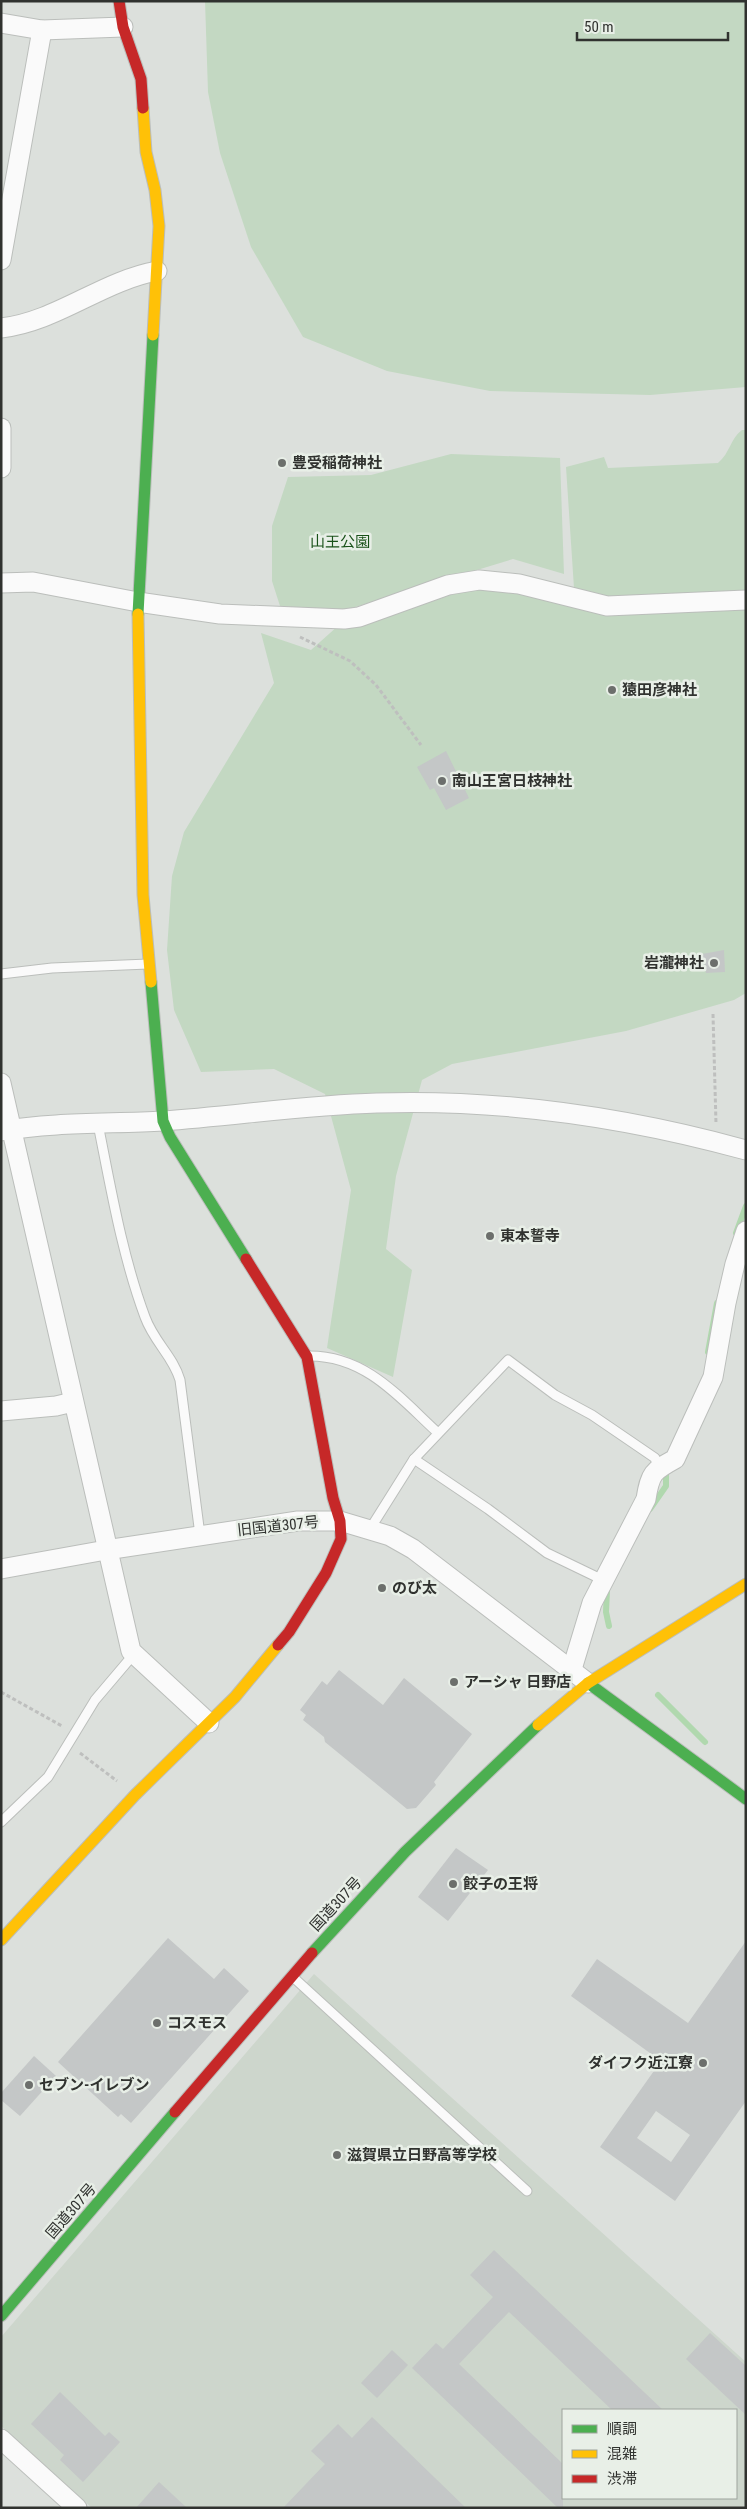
<svg xmlns="http://www.w3.org/2000/svg" width="747" height="2509" font-family="'Roboto Condensed','Noto Sans JP',sans-serif">
<style>
.built{fill:#cdd6cc;fill-rule:evenodd}
.green{fill:#c3d8c2}
.lines{fill:none;stroke-linecap:round;stroke-linejoin:round}
.stream{stroke:#b0d8ae;stroke-width:6}
.building{fill:#c4c7c7;fill-rule:evenodd}
.lane-casing{stroke:#bbbebb;stroke-width:11}
.street-casing{stroke:#bbbebb;stroke-width:21}
.fast-casing{stroke:#bbbebb;stroke-width:13}
.slow-casing{stroke:#bbbebb;stroke-width:13}
.jam-casing{stroke:#bbbebb;stroke-width:13}
.path{stroke:#bebfbe;stroke-width:3;stroke-dasharray:4 2.5;stroke-linecap:butt}
.lane{stroke:#fafafa;stroke-width:9}
.street{stroke:#fafafa;stroke-width:19}
.fast{stroke:#4caf50;stroke-width:11}
.slow{stroke:#ffc107;stroke-width:11}
.jam{stroke:#c62828;stroke-width:11}
.poi-dot{fill:#6c6f6c;stroke:#e8efe7;stroke-width:2}
.labels{text-anchor:middle;dominant-baseline:central;stroke-width:5;stroke-linejoin:round;paint-order:stroke}
.poi-label{font-size:15px;font-weight:bold;fill:#30322f;stroke:#e8efe7;text-anchor:start}
.park-label{font-size:15px;fill:#195119;stroke:#e8efe7}
.street-label{font-size:15px;fill:#30322f;stroke:#e8efe7}
</style>
<rect width="100%" height="100%" fill="#dce0dc"/>
<!-- built -->
<path class="built" d="M314,1974L746,2362V2508H92L1,2426V2337ZM563,2410H736V2498H563Z"/>
<!-- green -->
<g class="green">
<path d="M205,1H746V387L650,395L490,391L387,371L303,337L251,247L220,153L208,92Z"/>
<path d="M742,430H746V594L609,600L574,588L566,467L604,457L608,468L718,463C730,453 730,439 742,430Z"/>
<path d="M451,454L560,458L564,574L513,559L342,611L280,606L272,581V526L288,477L371,475Z"/>
<path d="M503,587L577,606L746,607V993L734,1000L626,1031L452,1064L422,1080L396,1176L386,1249L412,1270L393,1377L327,1348L351,1190L325,1094L274,1069L201,1072L174,1010L167,950L172,876L184,832L274,683L261,633L311,650L339,625L366,623L463,591Z"/>
</g>
<g class="lines">
<!-- stream -->
<g class="stream">
<path d="M736,1233L746,1206"/>
<path d="M708,1352L717,1303"/>
<path d="M650,1509L666,1486V1468"/>
<path d="M607,1590L606,1612L609,1626"/>
<path d="M658,1695L705,1742"/>
</g>
</g>
<!-- building -->
<g class="building">
<path d="M446,751L469,798L446,810L434,788L430,790L417,767Z"/>
<path d="M724,950L725,972L706,973L702,954Z"/>
<path d="M339,1670L383,1705L404,1678L472,1734L434,1782L436,1785L416,1808L407,1809L325,1742L324,1737L303,1720L306,1715L300,1710L322,1681L327,1685Z"/>
<path d="M456,1848L488,1870L448,1921L418,1897Z"/>
<path d="M168,1938L214,1979L224,1968L249,1991L131,2123L121,2114L118,2117L58,2062Z"/>
<path d="M746,1941V2101L675,2201L600,2147L661,2061L571,1996L597,1959L688,2023ZM656,2111L690,2135L671,2162L637,2138Z"/>
<path d="M34,2056L56,2076L20,2116L1,2100V2093Z"/>
<path d="M494,2250L663,2410H612L509,2312L459,2364L563,2464V2508H558L412,2368L436,2343L443,2349L493,2297L470,2275Z"/>
<path d="M710,2333L746,2366V2415L686,2359Z"/>
<path d="M392,2350L408,2365L377,2398L361,2383Z"/>
<path d="M60,2392L105,2436L109,2432L120,2442L83,2482L60,2460L64,2455L31,2424Z"/>
<path d="M372,2417L466,2508H283L325,2464L311,2451L338,2424L352,2438Z"/>
<path d="M159,2482L187,2508H136Z"/>
</g>
<g class="lines">
<!-- lane casing -->
<g class="lane-casing">
<g id="lane">
<path d="M1,974L52,968L148,964"/>
<path d="M98,1124C111,1189 122,1255 145,1317C154,1342 173,1356 180,1380L200,1535"/>
<path d="M310,1356C366,1356 400,1398 437,1432"/>
<path d="M414,1459L488,1509L547,1553L603,1580"/>
<path d="M370,1529L414,1459L508,1360L555,1395L592,1415L655,1458L658,1467"/>
<path d="M1,1822L48,1777L95,1700L134,1654"/>
<path d="M294,1978L527,2191"/>
</g>
</g>
<!-- street casing -->
<g class="street-casing">
<g id="street">
<path d="M1,23L42,30L123,27"/>
<path d="M1,260L42,30"/>
<path d="M1,328C56,322 102,281 157,271"/>
<path d="M1,428V468"/>
<path d="M1,583L33,582L138,602L220,614L344,619L359,617L448,585L479,580L519,584L607,606L746,600"/>
<path d="M1,1083L131,1651L209,1723"/>
<path d="M1,1131C54,1122 109,1124 163,1121C234,1116 305,1105 377,1103C502,1099 626,1117 746,1150"/>
<path d="M1,1411L56,1406L73,1402"/>
<path d="M1,1569L106,1550L298,1521H340L390,1536L413,1549L588,1683"/>
<path d="M572,1669L592,1603L646,1499C650,1473 653,1471 675,1459L713,1377L726,1303L735,1264L746,1231"/>
<path d="M1,2439L77,2508"/>
</g>
</g>
<!-- fast casing -->
<g class="fast-casing">
<g id="fast">
<path d="M138,614L153,335"/>
<path d="M151,982L163,1121L170,1137L246,1259"/>
<path d="M588,1683L746,1799"/>
<path d="M312,1953L405,1852L538,1725"/>
<path d="M1,2316L175,2112"/>
</g>
</g>
<!-- slow casing -->
<g class="slow-casing">
<g id="slow">
<path d="M143,108L146,152L155,190L159,226L153,335"/>
<path d="M138,614L143,895L151,982"/>
<path d="M538,1725L588,1683L746,1584"/>
<path d="M1,1940L135,1795L235,1697L278,1645"/>
</g>
</g>
<!-- jam casing -->
<g class="jam-casing">
<g id="jam">
<path d="M119,1L123,27L141,79L143,108"/>
<path d="M246,1259L307,1357L333,1498L340,1521L341,1539L326,1573L289,1632L278,1645"/>
<path d="M175,2112L312,1953"/>
</g>
</g>
<!-- path -->
<g class="path">
<path d="M300,637L350,661L376,685L421,745"/>
<path d="M713,1014L716,1124"/>
<path d="M1,1692L62,1726"/>
<path d="M80,1753L117,1781"/>
</g>
<!-- lane -->
<use href="#lane" class="lane"/>
<!-- street -->
<use href="#street" class="street"/>
<!-- fast -->
<use href="#fast" class="fast"/>
<!-- slow -->
<use href="#slow" class="slow"/>
<!-- jam -->
<use href="#jam" class="jam"/>
</g>
<!-- markers -->
<g class="poi-dot">
<circle cx="282" cy="463" r="5"/>
<circle cx="612" cy="690" r="5"/>
<circle cx="442" cy="781" r="5"/>
<circle cx="714" cy="963" r="5"/>
<circle cx="490" cy="1236" r="5"/>
<circle cx="382" cy="1588" r="5"/>
<circle cx="454" cy="1682" r="5"/>
<circle cx="453" cy="1884" r="5"/>
<circle cx="157" cy="2023" r="5"/>
<circle cx="703" cy="2063" r="5"/>
<circle cx="29" cy="2085" r="5"/>
<circle cx="337" cy="2155" r="5"/>
</g>
<g class="labels">
<!-- poi labels -->
<g class="poi-label">
<text x="292" y="463">豊受稲荷神社</text>
<text x="622" y="690">猿田彦神社</text>
<text x="452" y="781">南山王宮日枝神社</text>
<text x="704" y="963" text-anchor="end">岩瀧神社</text>
<text x="500" y="1236">東本誓寺</text>
<text x="392" y="1588">のび太</text>
<text x="464" y="1682">アーシャ 日野店</text>
<text x="463" y="1884">餃子の王将</text>
<text x="167" y="2023">コスモス</text>
<text x="693" y="2063" text-anchor="end">ダイフク近江寮</text>
<text x="39" y="2085">セブン-イレブン</text>
<text x="347" y="2155">滋賀県立日野高等学校</text>
</g>
<!-- park labels -->
<g class="park-label">
<text x="340" y="542">山王公園</text>
</g>
<!-- street labels -->
<g class="street-label">
<text transform="translate(278 1526) rotate(-6)">旧国道307号</text>
<text transform="translate(336 1904) rotate(-47)">国道307号</text>
<text transform="translate(71 2211) rotate(-49)">国道307号</text>
</g>
</g>
<!-- border -->
<rect width="747" height="2509" fill="none" stroke="#30322f" stroke-width="5"/>
<!-- legend -->
<rect x="562" y="2409" width="175" height="90" fill="#e8efe7" stroke="#9ea39d"/>
<rect x="572" y="2425" width="25" height="8" fill="#4caf50" stroke="#9ea39d"/>
<text x="607" y="2434" font-size="15" fill="#30322f">順調</text>
<rect x="572" y="2450" width="25" height="8" fill="#ffc107" stroke="#9ea39d"/>
<text x="607" y="2459" font-size="15" fill="#30322f">混雑</text>
<rect x="572" y="2475" width="25" height="8" fill="#c62828" stroke="#9ea39d"/>
<text x="607" y="2484" font-size="15" fill="#30322f">渋滞</text>
<!-- scale -->
<path d="M577 32v8h151v-8" fill="none" stroke="#30322f" stroke-width="2.5"/>
<text x="584" y="32" font-size="15" fill="#30322f" stroke="#e8efe7" stroke-width="4" paint-order="stroke">50 m</text>
</svg>
